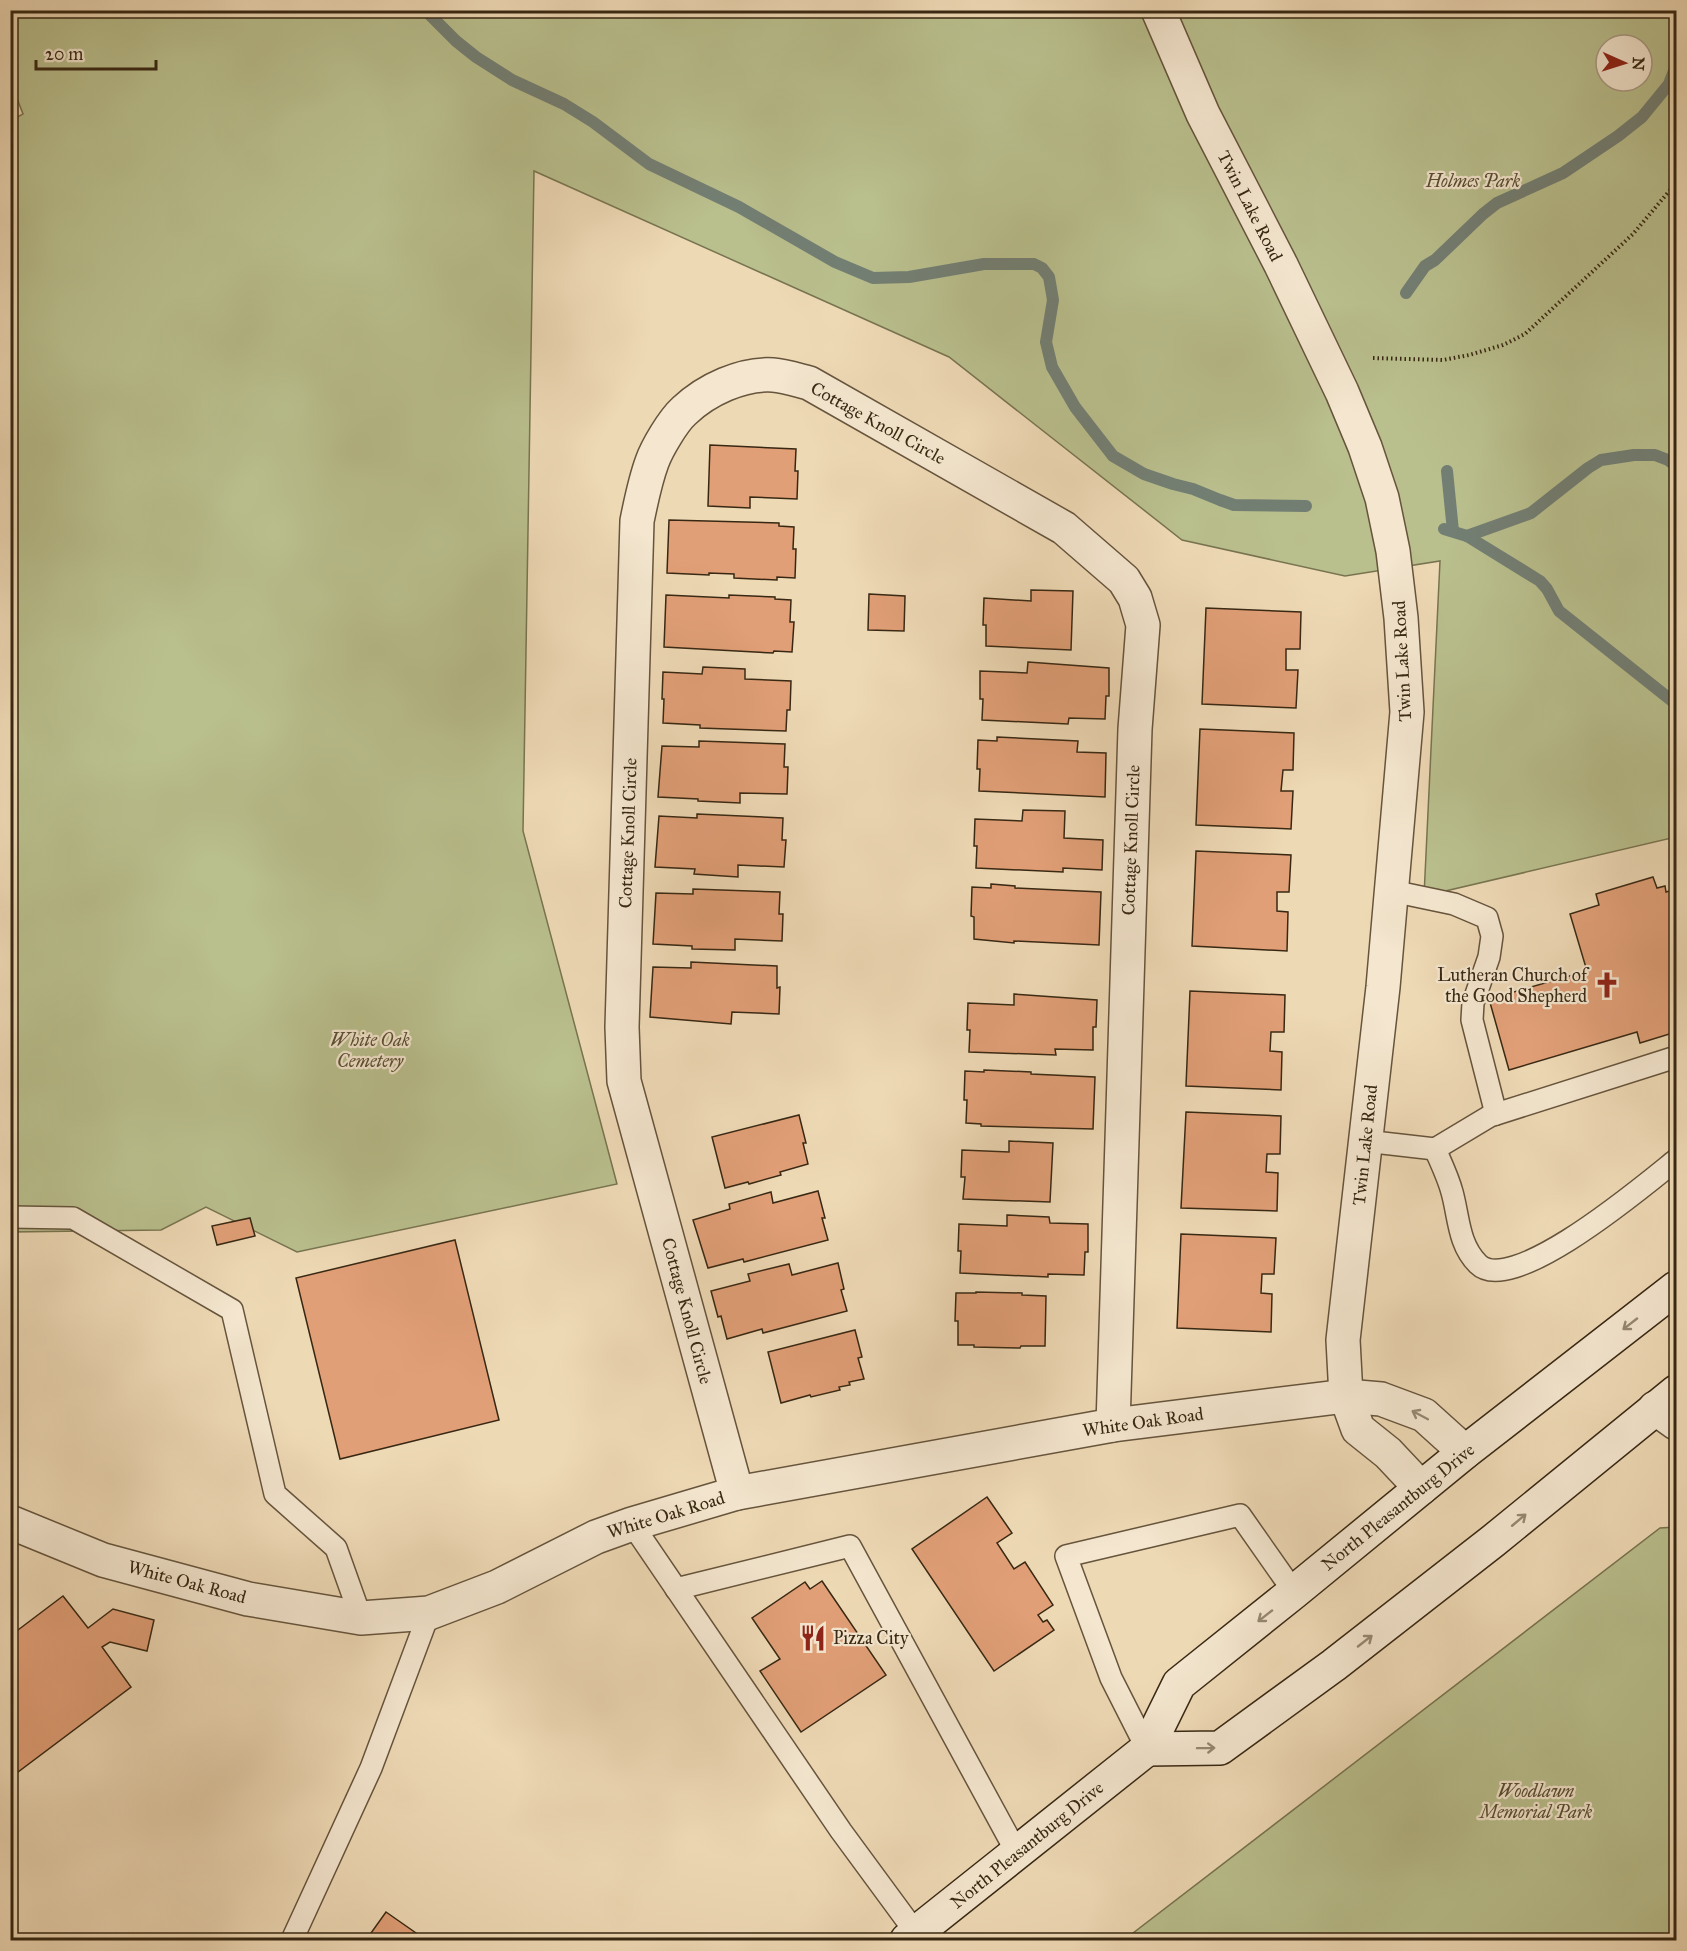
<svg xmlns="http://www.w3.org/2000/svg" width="1687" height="1951" font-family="'IM FELL Great Primer',serif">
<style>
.green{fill:#b9bf8d;stroke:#787450;stroke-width:1.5;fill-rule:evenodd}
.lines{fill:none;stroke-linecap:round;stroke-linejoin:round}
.stream{stroke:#737f74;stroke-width:12}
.building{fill:#e19f77;stroke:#382813;stroke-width:1.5}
.service-casing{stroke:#66543c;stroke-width:24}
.minor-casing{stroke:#66543c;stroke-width:36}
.secondary-casing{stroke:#382813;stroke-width:36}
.path{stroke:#382813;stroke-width:4;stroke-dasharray:1.5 3;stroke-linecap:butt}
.service{stroke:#f4e6cf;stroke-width:21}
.minor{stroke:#f4e6cf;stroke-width:33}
.secondary{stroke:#f4e6cf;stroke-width:33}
.oneway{stroke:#968771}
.labels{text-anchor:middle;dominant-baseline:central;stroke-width:4.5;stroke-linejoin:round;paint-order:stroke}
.park-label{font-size:18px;font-style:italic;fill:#584e32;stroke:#f4e6cf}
.street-label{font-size:18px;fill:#382813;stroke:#f4e6cf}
.poi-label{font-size:18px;fill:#382813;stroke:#f4e6cf;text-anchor:end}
</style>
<rect width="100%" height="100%" fill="#eed9b5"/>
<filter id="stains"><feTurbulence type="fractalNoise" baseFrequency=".00333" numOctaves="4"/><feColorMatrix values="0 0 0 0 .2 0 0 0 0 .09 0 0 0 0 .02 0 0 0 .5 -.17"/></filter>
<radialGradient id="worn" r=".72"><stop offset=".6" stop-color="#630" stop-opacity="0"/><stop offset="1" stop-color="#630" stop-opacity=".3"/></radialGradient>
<!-- green -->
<g class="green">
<path d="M11,10L1676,11V837L1424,896L1440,561L1345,576L1182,540L949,357L534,171L523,831L617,1184L297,1252L206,1207L161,1230L11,1232L10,121L23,114L11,83ZM1606,45H1642V81H1606Z"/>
<path d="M1676,1527V1940H1124L1660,1528Z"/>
</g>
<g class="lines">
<!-- stream -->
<g class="stream">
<path d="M425,10L456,41L476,57L512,80L564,104L593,122L649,164L739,207L835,262L873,278L909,277L984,264H1034L1042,268L1049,277L1053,300L1046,342L1052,367L1075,407L1113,456L1144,474L1173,484L1193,489L1220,500L1234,505L1306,506"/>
<path d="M1406,293L1425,266L1435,260L1483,214L1497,203L1563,173L1618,136L1642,117L1669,84L1676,66"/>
<path d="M1447,471L1453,531"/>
<path d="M1444,529L1467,536L1540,581L1547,589L1559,611L1676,704"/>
<path d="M1467,536L1531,513L1588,468L1601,460L1634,455H1655L1668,460L1676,466"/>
</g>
</g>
<!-- building -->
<g class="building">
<path d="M710,445L796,449L795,471H798L797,499L750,497V508L708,506Z"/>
<path d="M669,520L779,523V526L794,527L793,549H796L795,578L777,577V580L734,578V574L709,573V575L667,573Z"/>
<path d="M1031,590L1073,591L1071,650L986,646V625H983L984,598L1031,601Z"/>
<path d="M869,594L905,596L904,631L868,630Z"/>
<path d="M666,595L729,598V595L775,597V599L791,600L790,622H794L792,652L774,651L773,653L664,647Z"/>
<path d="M1206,608L1301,612L1300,649H1286V670H1298L1296,708L1202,704Z"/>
<path d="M1028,662L1109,668V696H1106L1105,719L1069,718L1068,724L982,720L983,699H980V671L1027,673Z"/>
<path d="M703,667L745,669V679L791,681L790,710H787L786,731L700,728V725L663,723L664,699H662L663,672L702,674Z"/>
<path d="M1200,729L1294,733L1293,770H1283L1281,791H1293L1291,829L1196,825Z"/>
<path d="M997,737L1078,741L1077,752L1106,753L1105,797L979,791L980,769H977L978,740L997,741Z"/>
<path d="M699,741L785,744L784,767H788L787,794L740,793V803L698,801V799L658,797L662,746L699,747Z"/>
<path d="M1023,810L1065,811L1064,838L1103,840L1102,870L1063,868V872L976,868L977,846H974L975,819L1022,821Z"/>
<path d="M697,814L783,818L782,840H786L784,867L738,865V877L694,874L695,869L655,867L659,816L697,818Z"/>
<path d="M1196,851L1291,855L1289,892H1277V911L1288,912L1287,951L1192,946Z"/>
<path d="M1653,877L1657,888L1665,886L1666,892L1676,889V913L1673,915L1676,928V1032L1640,1043L1637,1032L1509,1070L1489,999L1587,971L1570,914L1599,905L1596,894Z"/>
<path d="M991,884L1015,886V888L1101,892L1099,945L1014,941V943L974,939V917L971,916L972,887L991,888Z"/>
<path d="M693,889L780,892L779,914H783L782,941L735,939V950L692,949V946L653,944L656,893L693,894Z"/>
<path d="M691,962L777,966V988L780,987L779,1014L732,1012L731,1024L650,1017L653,967L691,968Z"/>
<path d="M1190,991L1285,995L1284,1032H1271L1270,1051L1282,1052L1281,1090L1186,1086Z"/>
<path d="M1014,994L1097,1000L1096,1027H1093V1050L1055,1049L1056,1055L969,1052L970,1030H967L968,1003L1014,1005Z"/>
<path d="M984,1070L1031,1072V1074L1095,1077L1093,1129L981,1126V1124L966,1123L967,1100H964L965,1071L984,1072Z"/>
<path d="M1186,1112L1281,1116L1280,1154H1267L1266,1172L1278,1173L1277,1211L1181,1208Z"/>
<path d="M799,1115L806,1143H803L808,1164L780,1172L781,1175L749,1184L748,1182L725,1188L712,1137Z"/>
<path d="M1009,1141L1053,1143L1050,1202L963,1199L965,1177H961L962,1150L1009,1152Z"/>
<path d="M818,1191L825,1218H822L828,1240L744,1262L743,1259L708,1268L693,1220L730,1209L729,1204L771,1192L773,1203Z"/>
<path d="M1007,1215L1049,1217L1050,1223L1088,1224V1252H1085L1084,1275L1048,1274V1277L960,1273L961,1251H958L959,1224L1007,1226Z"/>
<path d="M250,1218L255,1236L217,1245L212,1226Z"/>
<path d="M1181,1234L1276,1238L1274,1274H1262L1261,1293L1272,1294L1271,1332L1177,1328Z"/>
<path d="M455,1240L499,1420L340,1459L296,1278Z"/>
<path d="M838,1263L844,1289L841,1290L847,1311L763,1333L762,1329L727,1339L721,1316L718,1317L711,1291L750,1281L748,1274L789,1264L792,1275Z"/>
<path d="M976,1292L1022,1293V1295L1046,1296L1045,1346H1021L1020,1348L974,1347V1345H958V1321H955L956,1293H976Z"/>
<path d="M855,1330L862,1357L858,1358L864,1379L849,1382L850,1385L839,1387L840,1390L811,1397L810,1395L781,1403L768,1352Z"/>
<path d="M987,1497L1012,1533L997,1543L1014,1569L1025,1562L1053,1605L1038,1615L1043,1622L1047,1620L1054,1630L994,1671L912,1549Z"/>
<path d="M822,1581L886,1675L801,1732L760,1671L780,1659L752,1618L805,1582L810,1589Z"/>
<path d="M63,1596L88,1628L113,1609L154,1620L147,1651L110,1642L102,1647L131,1687L10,1778V1636Z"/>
<path d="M386,1912L426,1940H366Z"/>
</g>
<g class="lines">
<!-- service casing -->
<g class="service-casing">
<g id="service">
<path d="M1392,891L1454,904L1487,918L1492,936L1489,957L1473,1003L1472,1020L1496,1114"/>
<path d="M1365,1141L1435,1149L1490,1116L1676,1057"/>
<path d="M1435,1149C1441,1163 1448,1177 1452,1192C1459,1217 1458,1244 1478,1264C1512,1298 1647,1183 1676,1160"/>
<path d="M10,1217L73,1218L232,1310L275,1494L336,1548L361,1618"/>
<path d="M632,1524L841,1831L916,1933"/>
<path d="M676,1589L850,1546L1017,1853"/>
<path d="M1147,1749L1111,1678L1066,1556L1240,1515L1294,1592"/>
<path d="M292,1940L371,1768L429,1613"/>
</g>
</g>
<!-- minor casing -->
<g class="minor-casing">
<g id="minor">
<path d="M1158,10L1203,114L1281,265L1342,392L1365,447L1382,498L1393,551L1401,618L1407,712L1383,987L1343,1340L1346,1396L1358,1429L1388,1453L1421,1488"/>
<path d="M1655,1408L1676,1423"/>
<path d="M737,1493L624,1081L622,1027L637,521C641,501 645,481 652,462C657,448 673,421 684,411C706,390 742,373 773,375C785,376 797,380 809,383L1064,528L1124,580L1135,598L1143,625L1135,729L1113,1425"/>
<path d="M10,1522L103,1560L248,1599L361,1618L429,1613L497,1587L596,1537L632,1524L737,1493L1113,1425L1346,1396L1381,1399L1424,1415L1465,1452"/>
</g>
</g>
<!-- secondary casing -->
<g class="secondary-casing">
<g id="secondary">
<path d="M1147,1749L1220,1748L1334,1665L1493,1541L1676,1392"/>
<path d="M907,1940L1147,1749L1179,1684L1294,1592L1465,1452L1676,1288"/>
</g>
</g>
<!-- path -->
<path class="path" d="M1373,358L1443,360L1469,355L1503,345L1525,334L1633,234L1676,183"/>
<!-- service -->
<use href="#service" class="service"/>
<!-- minor -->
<use href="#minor" class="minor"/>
<!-- secondary -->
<use href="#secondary" class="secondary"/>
</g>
<!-- one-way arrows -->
<defs><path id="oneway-shaft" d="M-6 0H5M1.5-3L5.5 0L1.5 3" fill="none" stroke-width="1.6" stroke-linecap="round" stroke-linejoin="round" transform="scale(1.5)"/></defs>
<g class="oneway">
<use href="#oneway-shaft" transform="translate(1630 1324) rotate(142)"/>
<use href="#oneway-shaft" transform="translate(1420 1415) rotate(-152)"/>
<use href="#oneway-shaft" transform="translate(1519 1520) rotate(-40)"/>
<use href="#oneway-shaft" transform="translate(1265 1616) rotate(142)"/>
<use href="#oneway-shaft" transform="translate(1365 1641) rotate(-38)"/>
<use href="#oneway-shaft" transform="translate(1206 1748) rotate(-1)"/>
</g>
<!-- icons -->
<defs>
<g id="church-bare" transform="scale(2.07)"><path d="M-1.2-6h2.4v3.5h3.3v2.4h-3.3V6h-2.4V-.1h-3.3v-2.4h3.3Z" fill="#8f2418" stroke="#f4e6cf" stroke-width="2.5" paint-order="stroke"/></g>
<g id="restaurant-bare" transform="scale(2.07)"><path d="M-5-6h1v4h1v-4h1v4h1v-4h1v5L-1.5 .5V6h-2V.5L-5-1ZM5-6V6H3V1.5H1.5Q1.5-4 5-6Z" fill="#8f2418" stroke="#f4e6cf" stroke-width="2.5" paint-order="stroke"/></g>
</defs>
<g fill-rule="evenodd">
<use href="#church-bare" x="1607" y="985"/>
<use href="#restaurant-bare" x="813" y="1638"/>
</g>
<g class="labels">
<!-- park labels -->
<g class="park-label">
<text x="1473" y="181">Holmes Park</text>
<text x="370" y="1040">White Oak<tspan x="370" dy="21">Cemetery</tspan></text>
<text x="1536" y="1791">Woodlawn<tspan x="1536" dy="21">Memorial Park</tspan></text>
</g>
<!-- street labels -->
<g class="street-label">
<text transform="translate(1250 206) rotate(63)">Twin Lake Road</text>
<text transform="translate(878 423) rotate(29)">Cottage Knoll Circle</text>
<text transform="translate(1402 661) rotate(-93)">Twin Lake Road</text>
<text transform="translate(628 833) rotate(-88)">Cottage Knoll Circle</text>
<text transform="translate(1131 840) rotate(-88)">Cottage Knoll Circle</text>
<text transform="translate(1365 1145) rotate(-84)">Twin Lake Road</text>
<text transform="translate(687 1311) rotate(75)">Cottage Knoll Circle</text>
<text transform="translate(1143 1422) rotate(-8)">White Oak Road</text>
<text transform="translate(1398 1507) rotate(-39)">North Pleasantburg Drive</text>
<text transform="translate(666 1515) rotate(-17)">White Oak Road</text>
<text transform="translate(187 1582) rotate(15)">White Oak Road</text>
<text transform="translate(1027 1845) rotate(-39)">North Pleasantburg Drive</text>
</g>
<!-- poi labels -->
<g class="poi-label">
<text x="1587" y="975">Lutheran Church of<tspan x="1587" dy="21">the Good Shepherd</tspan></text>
<text x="833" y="1638" text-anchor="start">Pizza City</text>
</g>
</g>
<!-- margin -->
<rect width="1687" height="1951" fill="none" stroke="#eed9b5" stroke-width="36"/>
<rect x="12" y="12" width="1663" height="1927" fill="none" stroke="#382813" stroke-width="3"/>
<rect x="18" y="18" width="1651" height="1915" fill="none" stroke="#382813" stroke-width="1.5"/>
<!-- north arrow -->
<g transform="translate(1624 63) rotate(93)"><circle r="28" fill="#f4e6cf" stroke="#a99a84" stroke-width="1.5"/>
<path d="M0-4.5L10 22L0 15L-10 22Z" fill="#8f2418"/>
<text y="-9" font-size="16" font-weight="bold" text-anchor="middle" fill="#382813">N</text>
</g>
<!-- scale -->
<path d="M36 60v9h120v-9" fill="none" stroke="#382813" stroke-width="3"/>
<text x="45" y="60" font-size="18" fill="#382813" stroke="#f4e6cf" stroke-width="4.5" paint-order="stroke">20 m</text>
<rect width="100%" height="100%" filter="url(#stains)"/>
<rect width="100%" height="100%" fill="url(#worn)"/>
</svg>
